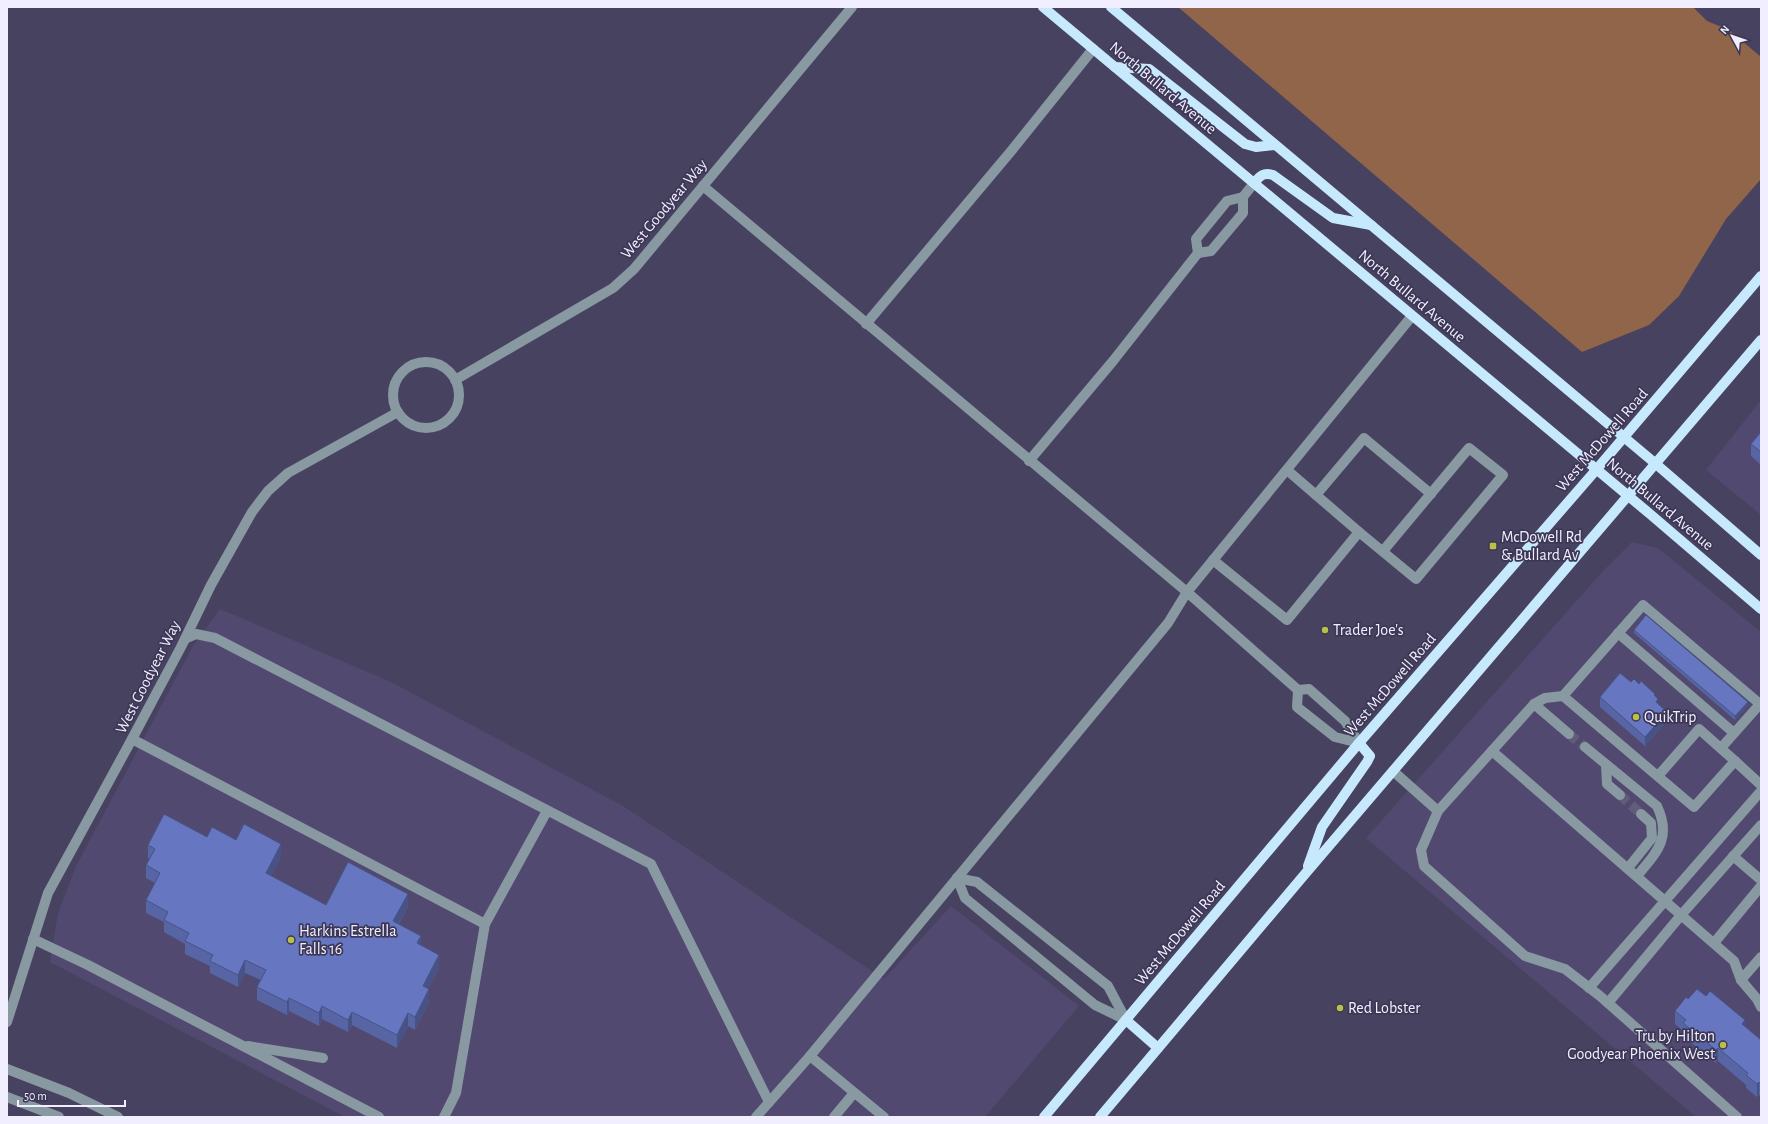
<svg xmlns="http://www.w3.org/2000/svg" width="1768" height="1124" font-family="'Alegreya Sans',sans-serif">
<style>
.built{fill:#51496f}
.green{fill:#916549}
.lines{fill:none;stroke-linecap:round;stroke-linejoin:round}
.minor-tunnel{stroke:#615c79;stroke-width:10;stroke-dasharray:10 5;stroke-linecap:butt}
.minor{stroke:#8899a2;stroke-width:10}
.major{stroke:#c7e9fd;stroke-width:10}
.wall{fill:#5865a5}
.shaded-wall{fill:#475386}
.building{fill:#6676c0;stroke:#475386}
.poi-dot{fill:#b9c046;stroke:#3d3756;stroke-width:1.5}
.labels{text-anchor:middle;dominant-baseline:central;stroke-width:3.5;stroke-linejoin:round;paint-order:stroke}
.street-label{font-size:16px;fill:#f1efff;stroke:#3d3756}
.poi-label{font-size:16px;fill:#f1efff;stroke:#3d3756;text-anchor:start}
</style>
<rect width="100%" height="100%" fill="#484261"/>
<!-- built -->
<g class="built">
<path d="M1761,400V515L1706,470Z"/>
<path d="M1632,542L1658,548L1761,632V1117H1696L1366,838L1603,571Z"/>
<path d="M220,609L391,682L623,806L884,979L951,906L1079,1006L985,1117H345L50,962L58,913L76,866L193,646Z"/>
</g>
<!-- green -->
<path class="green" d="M1178,7H1693L1707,21L1729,30L1761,57V179L1726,219L1679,296L1649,325L1582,352Z"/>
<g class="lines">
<!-- minor-tunnel -->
<g class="minor-tunnel">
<path d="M1569,734L1585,747"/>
<path d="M1620,795L1641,814"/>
</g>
<!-- minor -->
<g class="minor">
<path d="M703,186L1187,592L1412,316"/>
<path d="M1198,253L1211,251L1243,213V197"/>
<path d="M866,324L1012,150L1093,49"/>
<circle cx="426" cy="395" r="33"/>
<path d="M455,380L613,288L634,269L852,7"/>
<path d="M1029,461L1113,361L1198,253L1196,239L1227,201L1243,197L1254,183"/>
<path d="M1316,495L1364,438L1431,494"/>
<path d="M1359,532L1416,579L1503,475L1469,448L1383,551"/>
<path d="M1213,560L1287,620L1359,532L1287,470"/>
<path d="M1618,633L1734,733"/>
<path d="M185,639L196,634L215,638L651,864L769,1102"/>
<path d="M1298,690L1297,707L1335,737L1359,743"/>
<path d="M1563,696L1643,605L1760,704L1721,748"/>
<path d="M1534,704L1569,734"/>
<path d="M132,739L485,924"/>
<path d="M1585,747L1657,806C1672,838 1657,852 1637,876"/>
<path d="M1492,751L1734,961L1741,980L1757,999L1761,1007"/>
<path d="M1606,765L1607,784L1620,795"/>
<path d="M1393,771L1438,811L1421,850L1424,866L1525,956L1565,969L1600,996L1737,1117"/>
<path d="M1658,776L1699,729L1735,761"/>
<path d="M1438,811L1534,704L1545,698L1563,696L1694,807L1735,761L1761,785"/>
<path d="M1733,856L1761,880"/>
<path d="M1628,868L1652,838L1651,823L1641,814"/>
<path d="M957,878L977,882L1108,986L1126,1020"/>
<path d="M957,878L965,898L1095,1005L1126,1020"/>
<path d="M33,939L88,965L379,1117"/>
<path d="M1714,943L1761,886"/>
<path d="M1741,980L1761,957"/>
<path d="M1589,988L1761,791"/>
<path d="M1608,1003L1682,914L1761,825"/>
<path d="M7,1022L48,893L132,739L181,647L211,585L252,512L268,491L288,473L398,412"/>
<path d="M248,1046L323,1058"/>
<path d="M810,1056L1168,623L1187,592L1298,690L1309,689L1345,721L1359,743"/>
<path d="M7,1069L69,1093L118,1117"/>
<path d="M7,1097L59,1117"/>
<path d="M444,1117L456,1093L485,924L547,811"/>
<path d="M756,1117L810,1056L884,1117"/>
<path d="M834,1117L854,1093"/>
</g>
<!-- major -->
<g class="major">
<path d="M1043,7L1650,514L1761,609"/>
<path d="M1111,7L1656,464L1761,555"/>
<path d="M1115,67L1149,69L1245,144L1256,147L1275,145"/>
<path d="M1254,183C1260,176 1263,172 1273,175L1333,218L1371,225"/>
<path d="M1308,866L1322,827L1367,762L1370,756L1359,743"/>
<path d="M1126,1020L1158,1048"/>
<path d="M1044,1117L1359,743L1596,470L1761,276"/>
<path d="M1100,1117L1305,874L1761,340"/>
</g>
</g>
<!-- wall -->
<g class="wall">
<path d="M1761,432V465L1751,456V444Z"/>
<path d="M1634,630L1748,705L1735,720L1634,633Z"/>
<path d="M1631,682L1655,696L1658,704L1667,721L1645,746L1600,707V697Z"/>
<path d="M207,837L236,840L281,856L271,876L326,905L408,906L399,924L421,946L439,968L428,989L429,1002L415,1030L408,1026L397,1048L352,1025L348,1032L322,1019L319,1026L289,1011L287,1015L257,1000V987L261,980L245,973L238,987L210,973V966L185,954V944L164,932V922L146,913V900L155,883L146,878V865L150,859L148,858V845Z"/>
<path d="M1688,999L1745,1027L1761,1040V1096L1759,1095L1757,1097L1746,1088V1085L1718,1061L1716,1063L1683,1036V1031L1675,1024V1011Z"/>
</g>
<!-- shaded-wall -->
<g class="shaded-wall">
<path d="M1748,702V705L1735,720V716Z"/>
<path d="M1667,712V721L1645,746V737Z"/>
<path d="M281,844V856L266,886V873Z"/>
<path d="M408,894V906L393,934V921Z"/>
<path d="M421,936V948L417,943Z"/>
<path d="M439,955V968L423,999V986Z"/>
<path d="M245,960V973L238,987V975Z"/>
<path d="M429,989V1002L415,1030V1017Z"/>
<path d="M289,998V1011L287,1015V1002Z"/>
<path d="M322,1006V1019L319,1026V1013Z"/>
<path d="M352,1012V1025L348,1032V1020Z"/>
<path d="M408,1013V1026L397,1048V1035Z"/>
<path d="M1745,1020V1033L1742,1024Z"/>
<path d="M1718,1048V1061L1716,1063V1050Z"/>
<path d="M1759,1082V1095L1757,1097V1084Z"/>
</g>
<!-- building -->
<g class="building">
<path d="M1761,432V452L1751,444Z"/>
<path d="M1646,615L1748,702L1735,716L1634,630Z"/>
<path d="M1620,673L1631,682L1634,679L1639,684L1641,681L1655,694L1654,695L1658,699L1656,702L1667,712L1645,737L1600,697Z"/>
<path d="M164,814L207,837L212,827L236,840L244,824L281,844L266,873L326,905L348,862L408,894L393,921L421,936L417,943L439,955L423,986L429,989L415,1017L408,1013L397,1035L352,1012L348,1020L322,1006L319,1013L289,998L287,1002L257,987L266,970L245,960L238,975L210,961L213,955L185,941L189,933L164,920L168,912L146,900L160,873L146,865L155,849L148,845Z"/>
<path d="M1697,989L1706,996L1710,991L1745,1020L1742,1024L1761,1040V1084L1759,1082L1757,1084L1746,1075L1748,1073L1718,1048L1716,1050L1683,1023L1686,1020L1675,1011L1686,997L1688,999Z"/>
</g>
<!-- markers -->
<g class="poi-dot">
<rect x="1489" y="542" width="8" height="8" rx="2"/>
<circle cx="1325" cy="630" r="4"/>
<circle cx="1636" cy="717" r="4"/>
<circle cx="291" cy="940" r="4"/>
<circle cx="1340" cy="1008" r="4"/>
<circle cx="1723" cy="1045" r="4"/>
</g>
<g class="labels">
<!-- street labels -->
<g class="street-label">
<text transform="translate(1163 88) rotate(40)">North Bullard Avenue</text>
<text transform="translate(664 209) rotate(-50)">West Goodyear Way</text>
<text transform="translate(1412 296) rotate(40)">North Bullard Avenue</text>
<text transform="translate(1602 440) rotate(-49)">West McDowell Road</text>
<text transform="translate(1660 504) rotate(40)">North Bullard Avenue</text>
<text transform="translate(148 677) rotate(-63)">West Goodyear Way</text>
<text transform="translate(1390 685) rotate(-49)">West McDowell Road</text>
<text transform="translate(1180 933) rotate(-50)">West McDowell Road</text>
</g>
<!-- poi labels -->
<g class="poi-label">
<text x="1501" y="537">McDowell Rd<tspan x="1501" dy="18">&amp; Bullard Av</tspan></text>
<text x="1333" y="630">Trader Joe's</text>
<text x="1644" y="717">QuikTrip</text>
<text x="299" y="931">Harkins Estrella<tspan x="299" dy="18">Falls 16</tspan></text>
<text x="1348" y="1008">Red Lobster</text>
<text x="1715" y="1036" text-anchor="end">Tru by Hilton<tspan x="1715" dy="18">Goodyear Phoenix West</tspan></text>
</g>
</g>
<!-- border -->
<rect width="1768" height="1124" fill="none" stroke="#f1efff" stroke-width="16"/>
<!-- north arrow -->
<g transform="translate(1732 36) rotate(310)" stroke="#3d3756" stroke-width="3" paint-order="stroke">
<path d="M0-3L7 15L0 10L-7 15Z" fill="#f1efff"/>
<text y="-6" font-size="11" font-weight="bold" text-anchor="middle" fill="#f1efff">N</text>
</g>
<!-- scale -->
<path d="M18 1100v6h107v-6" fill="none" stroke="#f1efff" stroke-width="2"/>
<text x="24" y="1100" font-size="12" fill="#f1efff" stroke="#3d3756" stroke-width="3" paint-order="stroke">50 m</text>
</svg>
